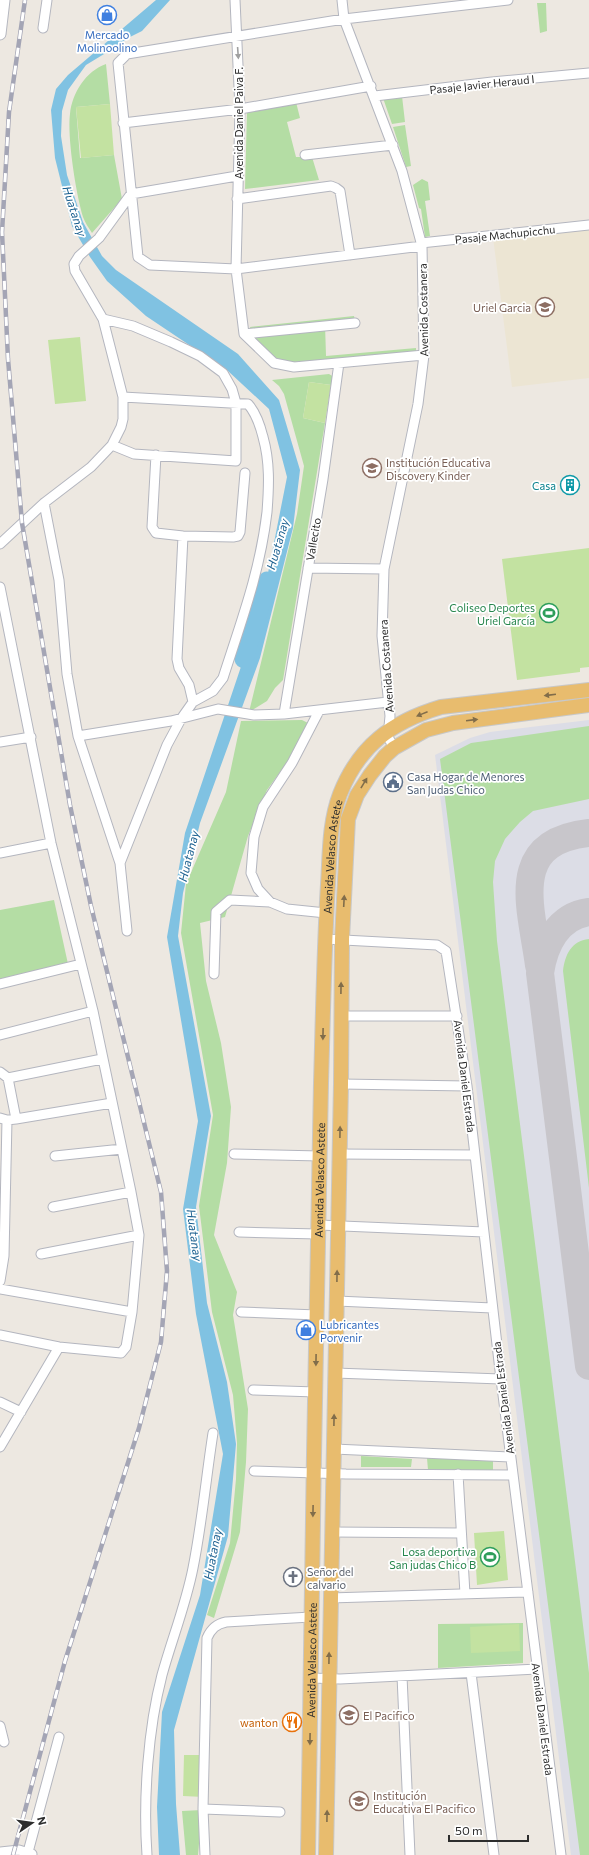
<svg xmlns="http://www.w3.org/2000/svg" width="589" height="1855" font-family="Commissioner,sans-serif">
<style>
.education{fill:#ece5d3}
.airport{fill:#dcdde6}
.green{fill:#b4dda4}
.pitch{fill:#c3e2a1}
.water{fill:#80c2e2}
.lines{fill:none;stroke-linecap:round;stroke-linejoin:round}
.river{stroke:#80c2e2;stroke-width:19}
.taxiway{stroke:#c8c6cb;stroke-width:28}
.minor-casing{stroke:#b4b6bf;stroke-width:11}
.tertiary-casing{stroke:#b4b6bf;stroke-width:13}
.trunk-casing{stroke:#c8c8c8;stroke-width:16}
.minor{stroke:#fff;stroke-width:9}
.tertiary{stroke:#fff;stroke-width:11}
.trunk{stroke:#e8bc6e;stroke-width:14}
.rail-casing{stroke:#a4a5b5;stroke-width:4.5}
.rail{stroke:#fff;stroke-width:3;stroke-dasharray:9;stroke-linecap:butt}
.oneway{fill:#a0a0a0}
.oneway2{fill:#816d4a}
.labels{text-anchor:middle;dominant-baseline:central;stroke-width:3.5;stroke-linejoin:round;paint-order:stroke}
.shop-label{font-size:11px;fill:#366cbe;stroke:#fff}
.street-label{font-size:11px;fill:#2d2d2d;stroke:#fff}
.education-label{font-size:11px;fill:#785e54;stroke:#fff;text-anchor:start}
.culture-label{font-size:11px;fill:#0d838f;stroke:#fff;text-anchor:end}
.leisure-label{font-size:11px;fill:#27864d;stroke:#fff;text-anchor:end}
.service-label{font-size:11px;fill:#4e5e75;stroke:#fff;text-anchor:start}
.worship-label{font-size:11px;fill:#5b616d;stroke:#fff;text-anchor:start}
.food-label{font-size:11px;fill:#c56008;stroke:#fff;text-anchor:end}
.water-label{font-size:12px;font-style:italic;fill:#1d6291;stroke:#fff}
</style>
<rect width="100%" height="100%" fill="#ede8e1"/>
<path class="education" d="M589 226V378L512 387 493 237Z"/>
<path class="airport" d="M589 720V1855H571L435 755 470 738 490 732Z"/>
<path class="green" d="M537 3H546L547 31 540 33Z
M106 64 110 104 76 107 80 158 114 155 122 199 92 233C89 228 85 223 83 217 76 194 67 137 70 114 72 93 86 71 106 64Z
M402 96 405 122 392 124 383 98Z
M296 102 300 118 287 122 296 157H312L319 180 245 189 247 111Z
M405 125 411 166 406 167 393 127Z
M422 179 428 182 430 200 425 201 430 236 425 237 421 209 419 208 413 185Z
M354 316 355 321 325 324 326 356 416 348V356L274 367 253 340 250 327Z
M329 374 334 377 331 385 309 382 303 418 325 423 283 680 275 688 267 701 249 712 297 514 304 466 284 394 279 386 272 380Z
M302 720 310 724 288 761 267 790 248 836 225 917 200 923 206 981 221 1043 231 1107 227 1163 214 1235 237 1292 233 1315 248 1409 246 1462 240 1532 214 1618 207 1615 230 1543 236 1479 237 1443 233 1395 212 1312 199 1206 213 1115 181 933 186 884 226 792 241 721Z
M589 726V799L533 811 520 822 505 839 495 861 493 882 497 941 589 1673V1855H580L440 759 471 743Z
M54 900 68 964 0 984V910Z
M589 939V1188L563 971C565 955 571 941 589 939Z
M361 1456 412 1459 411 1467H361Z
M427 1458 493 1460V1470H428Z
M523 1623V1663L438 1668V1624Z
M202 1810 198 1855H186L182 1811Z"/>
<path class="pitch" d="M110 104 114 155 81 158 76 107Z
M80 337 86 401 55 404 48 340Z
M309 382 331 385 325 423 303 418Z
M589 548V667L580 668V672L517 680 502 559Z
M504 1531 508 1580 477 1585 474 1533Z
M519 1624 520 1651 471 1653 470 1627Z
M184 1755H205L204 1797 183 1796Z"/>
<path class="water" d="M156 0H170L142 31 128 38 114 48 86 65 68 90 62 111 61 136 67 175 83 222 102 256 116 270 238 354 279 400 300 470 293 528 260 658 200 823 183 893 178 936 211 1116 196 1207 207 1303 227 1382 236 1444 228 1536 174 1730 176 1804 180 1855H159L157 1807 162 1712 200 1595 223 1454 196 1314 183 1209 198 1121 167 937 185 833 254 628 267 578 287 477 269 409 228 371 146 316 107 281 90 257 72 226 55 158 51 110 56 89 68 75Z"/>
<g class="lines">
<path class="river" d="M244 659 267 581"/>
<path class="taxiway" d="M589 912C558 916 544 945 540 973L589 1366
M539 965C531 906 507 842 589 833"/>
<defs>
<path id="minor" d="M235 0 240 109 236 269 244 334 274 363 294 367 424 355
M342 0 344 19 402 171 422 246 424 355 418 404 384 569 382 636 390 716 388 737 394 748
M43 28 47 0
M375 96 492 82 589 73
M123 123 240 109 371 86
M305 155 393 145
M237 199 331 186 336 188 340 191 350 255
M421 243 589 225
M422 246 236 269 150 265 138 257 118 63 127 54 344 19 508 0
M103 319 133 326 171 342 200 356 223 373 232 389 236 403V461L134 454 112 445
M244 334 355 323
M123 397 248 404C256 413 260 425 263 437 270 462 269 486 267 512 260 572 241 622 223 678L213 691 193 702
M156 455 152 527 156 533 183 536 233 537 238 536 240 532 245 473
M44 503 59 580 67 674 78 736 120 863
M0 544 44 503 91 467 112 445 121 427 123 419V397L103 319 75 271 74 264 79 256 99 238 131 194 237 176
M308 568 384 569
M0 587 51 843 93 1011 131 1192 139 1235 132 1312 0 1289
M319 711 292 763 263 807 254 837 251 873 258 889 270 902 287 909 326 913
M284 714 323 479 339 363
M78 736 171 721 218 709 254 715 284 714 388 702
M0 742 31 737
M0 853 51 843
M127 931 120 863 167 745 181 719 193 702 189 685 179 668 177 659 183 536
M325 939 437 945 446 951 467 1086 501 1379 561 1855
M214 974 216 912 230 900 270 902
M0 984 81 964
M341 1016H457
M0 1035 93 1011
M0 1072 8 1078 16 1119
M8 1078 102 1059
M341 1084 467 1086
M0 1118 7 1120 16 1119 112 1103
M234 1154 320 1156
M339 1154 475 1155
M55 1156 122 1149
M53 1207 131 1192
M319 1225 484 1232
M239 1232 318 1234
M41 1254 139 1235
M0 1281 4 1256 7 1120
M337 1301 492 1308
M241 1312 317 1315
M0 1335 59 1347 121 1353 126 1347 132 1312
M335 1373 501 1379
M253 1390 316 1392
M0 1402 21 1412
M0 1447 59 1347
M334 1449 510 1457
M254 1471 346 1474 512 1475
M458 1474 465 1594
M332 1532 460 1533
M330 1598 528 1592
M471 1673 494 1855
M402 1676 410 1855
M311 1678 340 1679 537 1669
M0 1726 4 1742
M203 1809 280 1812
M0 1852 19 1850 32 1854
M28 1852 59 1737
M147 1855C143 1799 148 1729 162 1675 172 1639 186 1604 193 1568 202 1523 206 1478 213 1433
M205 1855 203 1809 207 1638C211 1629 216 1624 226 1622L311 1617"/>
<path id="tertiary" d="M0 34 4 0"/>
<g id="trunk">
<path id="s1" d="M308 1855C312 1598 315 1340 321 1083 323 1016 324 950 328 884 330 854 329 823 340 794 359 746 391 722 441 707L589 690"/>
<path d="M326 1855 341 1084 342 939 348 819 357 795 370 775 385 756 394 748 426 730 453 723 589 705"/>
</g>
</defs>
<use href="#minor" class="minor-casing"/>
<use href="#tertiary" class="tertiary-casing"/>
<use href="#trunk" class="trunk-casing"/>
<use href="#minor" class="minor"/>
<use href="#tertiary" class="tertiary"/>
<use href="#trunk" class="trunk"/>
<defs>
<path id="rail" d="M13 1855 65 1661 139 1428 161 1342 167 1271 161 1192 91 906 70 805 22 523 8 359 2 232 9 112 25 0"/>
</defs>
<use href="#rail" class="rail-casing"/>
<use href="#rail" class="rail"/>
</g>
<defs><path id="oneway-solid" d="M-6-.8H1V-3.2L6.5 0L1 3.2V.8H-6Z"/></defs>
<use class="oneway" href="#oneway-solid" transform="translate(238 53) rotate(86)"/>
<g class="oneway2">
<use href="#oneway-solid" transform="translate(550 695) rotate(173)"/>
<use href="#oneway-solid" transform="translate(422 714) rotate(158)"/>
<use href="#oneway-solid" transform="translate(472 720) rotate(-7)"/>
<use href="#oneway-solid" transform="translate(364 783) rotate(-59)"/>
<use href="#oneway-solid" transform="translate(344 901) rotate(-87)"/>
<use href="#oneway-solid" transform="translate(341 988) rotate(-89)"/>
<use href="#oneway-solid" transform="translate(323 1034) rotate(91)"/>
<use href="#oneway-solid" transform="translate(340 1132) rotate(-89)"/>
<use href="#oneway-solid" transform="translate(337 1276) rotate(-89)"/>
<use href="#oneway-solid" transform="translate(316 1360) rotate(91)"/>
<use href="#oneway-solid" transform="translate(334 1420) rotate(-89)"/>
<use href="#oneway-solid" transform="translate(313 1511) rotate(91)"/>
<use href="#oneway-solid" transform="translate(329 1658) rotate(-89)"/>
<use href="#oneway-solid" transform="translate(310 1739) rotate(91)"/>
<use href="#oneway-solid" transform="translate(327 1816) rotate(-89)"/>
</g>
<defs>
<symbol id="shop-ring" viewBox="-11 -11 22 22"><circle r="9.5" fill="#fff" stroke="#3f7fe0" stroke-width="1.5"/><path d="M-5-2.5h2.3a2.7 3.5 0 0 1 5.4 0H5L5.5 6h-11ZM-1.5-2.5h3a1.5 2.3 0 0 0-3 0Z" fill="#3f7fe0"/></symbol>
<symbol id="school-ring" viewBox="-11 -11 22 22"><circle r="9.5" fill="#fff" stroke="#8d6e63" stroke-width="1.5"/><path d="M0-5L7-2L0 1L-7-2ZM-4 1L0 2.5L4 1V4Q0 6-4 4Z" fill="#8d6e63"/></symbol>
<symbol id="building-ring" viewBox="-11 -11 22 22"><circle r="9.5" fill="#fff" stroke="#0f9aa8" stroke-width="1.5"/><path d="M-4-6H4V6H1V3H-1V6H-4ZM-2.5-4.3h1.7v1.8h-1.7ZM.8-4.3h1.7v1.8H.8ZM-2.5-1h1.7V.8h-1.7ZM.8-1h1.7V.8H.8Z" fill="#0f9aa8"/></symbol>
<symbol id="stadium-ring" viewBox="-11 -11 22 22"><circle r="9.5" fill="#fff" stroke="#2e9e5b" stroke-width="1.5"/><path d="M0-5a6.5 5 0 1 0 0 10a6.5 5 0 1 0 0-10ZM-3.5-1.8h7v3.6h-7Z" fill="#2e9e5b"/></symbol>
<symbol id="civic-ring" viewBox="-11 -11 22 22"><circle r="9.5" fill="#fff" stroke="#5c6f8a" stroke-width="1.5"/><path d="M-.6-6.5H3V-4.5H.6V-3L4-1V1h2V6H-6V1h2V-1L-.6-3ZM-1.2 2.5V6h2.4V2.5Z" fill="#5c6f8a"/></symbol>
<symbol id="church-ring" viewBox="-11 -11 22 22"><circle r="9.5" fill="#fff" stroke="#6b7280" stroke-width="1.5"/><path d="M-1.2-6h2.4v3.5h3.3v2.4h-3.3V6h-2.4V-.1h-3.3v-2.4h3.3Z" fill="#6b7280"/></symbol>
<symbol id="restaurant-ring" viewBox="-11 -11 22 22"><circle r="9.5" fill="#fff" stroke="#e8710a" stroke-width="1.5"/><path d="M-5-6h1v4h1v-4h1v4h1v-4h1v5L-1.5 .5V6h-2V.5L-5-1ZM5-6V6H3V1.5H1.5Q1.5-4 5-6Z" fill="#e8710a"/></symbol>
</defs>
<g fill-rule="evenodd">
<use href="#shop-ring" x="96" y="4" width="22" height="22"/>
<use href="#school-ring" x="534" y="296" width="22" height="22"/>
<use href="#school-ring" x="361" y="457" width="22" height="22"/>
<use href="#building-ring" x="559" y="474" width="22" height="22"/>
<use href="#stadium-ring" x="538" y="602" width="22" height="22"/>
<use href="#civic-ring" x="382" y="771" width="22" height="22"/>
<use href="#shop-ring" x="295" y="1319" width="22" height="22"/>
<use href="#stadium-ring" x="479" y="1546" width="22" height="22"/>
<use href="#church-ring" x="282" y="1566" width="22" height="22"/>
<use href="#school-ring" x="338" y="1704" width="22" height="22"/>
<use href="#restaurant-ring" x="281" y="1711" width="22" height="22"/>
<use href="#school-ring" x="348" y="1790" width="22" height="22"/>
</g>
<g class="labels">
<g class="shop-label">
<text x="107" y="34">Mercado<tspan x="107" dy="13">Molinoolino</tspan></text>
<text x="320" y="1324" text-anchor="start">Lubricantes<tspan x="320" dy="13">Porvenir</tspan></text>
</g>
<g class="street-label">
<text transform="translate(482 84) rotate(-6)">Pasaje Javier Heraud I</text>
<text transform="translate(238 123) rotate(-90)">Avenida Daniel Paiva F.</text>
<text transform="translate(505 234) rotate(-6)">Pasaje Machupicchu</text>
<text transform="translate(423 310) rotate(-91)">Avenida Costanera</text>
<text transform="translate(313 539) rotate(-80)">Vallecito</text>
<text transform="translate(386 666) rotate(-94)">Avenida Costanera</text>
<text stroke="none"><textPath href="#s1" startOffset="999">Avenida Velasco Astete</textPath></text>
<text transform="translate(465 1076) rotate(83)">Avenida Daniel Estrada</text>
<text stroke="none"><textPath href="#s1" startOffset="675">Avenida Velasco Astete</textPath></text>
<text transform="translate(503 1398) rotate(-97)">Avenida Daniel Estrada</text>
<text stroke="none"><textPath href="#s1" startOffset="195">Avenida Velasco Astete</textPath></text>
<text transform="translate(543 1719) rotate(83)">Avenida Daniel Estrada</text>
</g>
<g class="education-label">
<text x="531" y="307" text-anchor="end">Uriel Garcia</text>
<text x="386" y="462">Institución Educativa<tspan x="386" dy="13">Discovery Kinder</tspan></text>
<text x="363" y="1715">El Pacifico</text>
<text x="373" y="1795">Institución<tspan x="373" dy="13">Educativa El Pacifico</tspan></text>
</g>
<g class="culture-label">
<text x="556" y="485">Casa</text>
</g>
<g class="leisure-label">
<text x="535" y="607">Coliseo Deportes<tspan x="535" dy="13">Uriel García</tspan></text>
<text x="476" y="1551">Losa deportiva<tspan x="476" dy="13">San judas Chico B</tspan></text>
</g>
<g class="service-label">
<text x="407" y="776">Casa Hogar de Menores<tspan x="407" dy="13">San Judas Chico</tspan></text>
</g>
<g class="worship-label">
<text x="307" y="1571">Señor del<tspan x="307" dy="13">calvario</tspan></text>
</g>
<g class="food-label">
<text x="278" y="1722">wanton</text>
</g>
<g class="water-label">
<text transform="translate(75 211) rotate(72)">Huatanay</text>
<text transform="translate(277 544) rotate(-74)">Huatanay</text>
<text transform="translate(188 856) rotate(-76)">Huatanay</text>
<text transform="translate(195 1235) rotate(82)">Huatanay</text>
<text transform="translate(212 1554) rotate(-79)">Huatanay</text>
</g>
</g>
<g transform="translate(32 1823) rotate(77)" stroke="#ffffff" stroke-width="3" paint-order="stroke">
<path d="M0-3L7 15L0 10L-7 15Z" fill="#2d2d2d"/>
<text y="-6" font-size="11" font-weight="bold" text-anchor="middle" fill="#2d2d2d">N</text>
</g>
<path d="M449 1835v6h79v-6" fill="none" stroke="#2d2d2d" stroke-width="2"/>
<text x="455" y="1835" font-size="12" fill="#2d2d2d" stroke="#ffffff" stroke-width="3" paint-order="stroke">50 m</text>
</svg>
